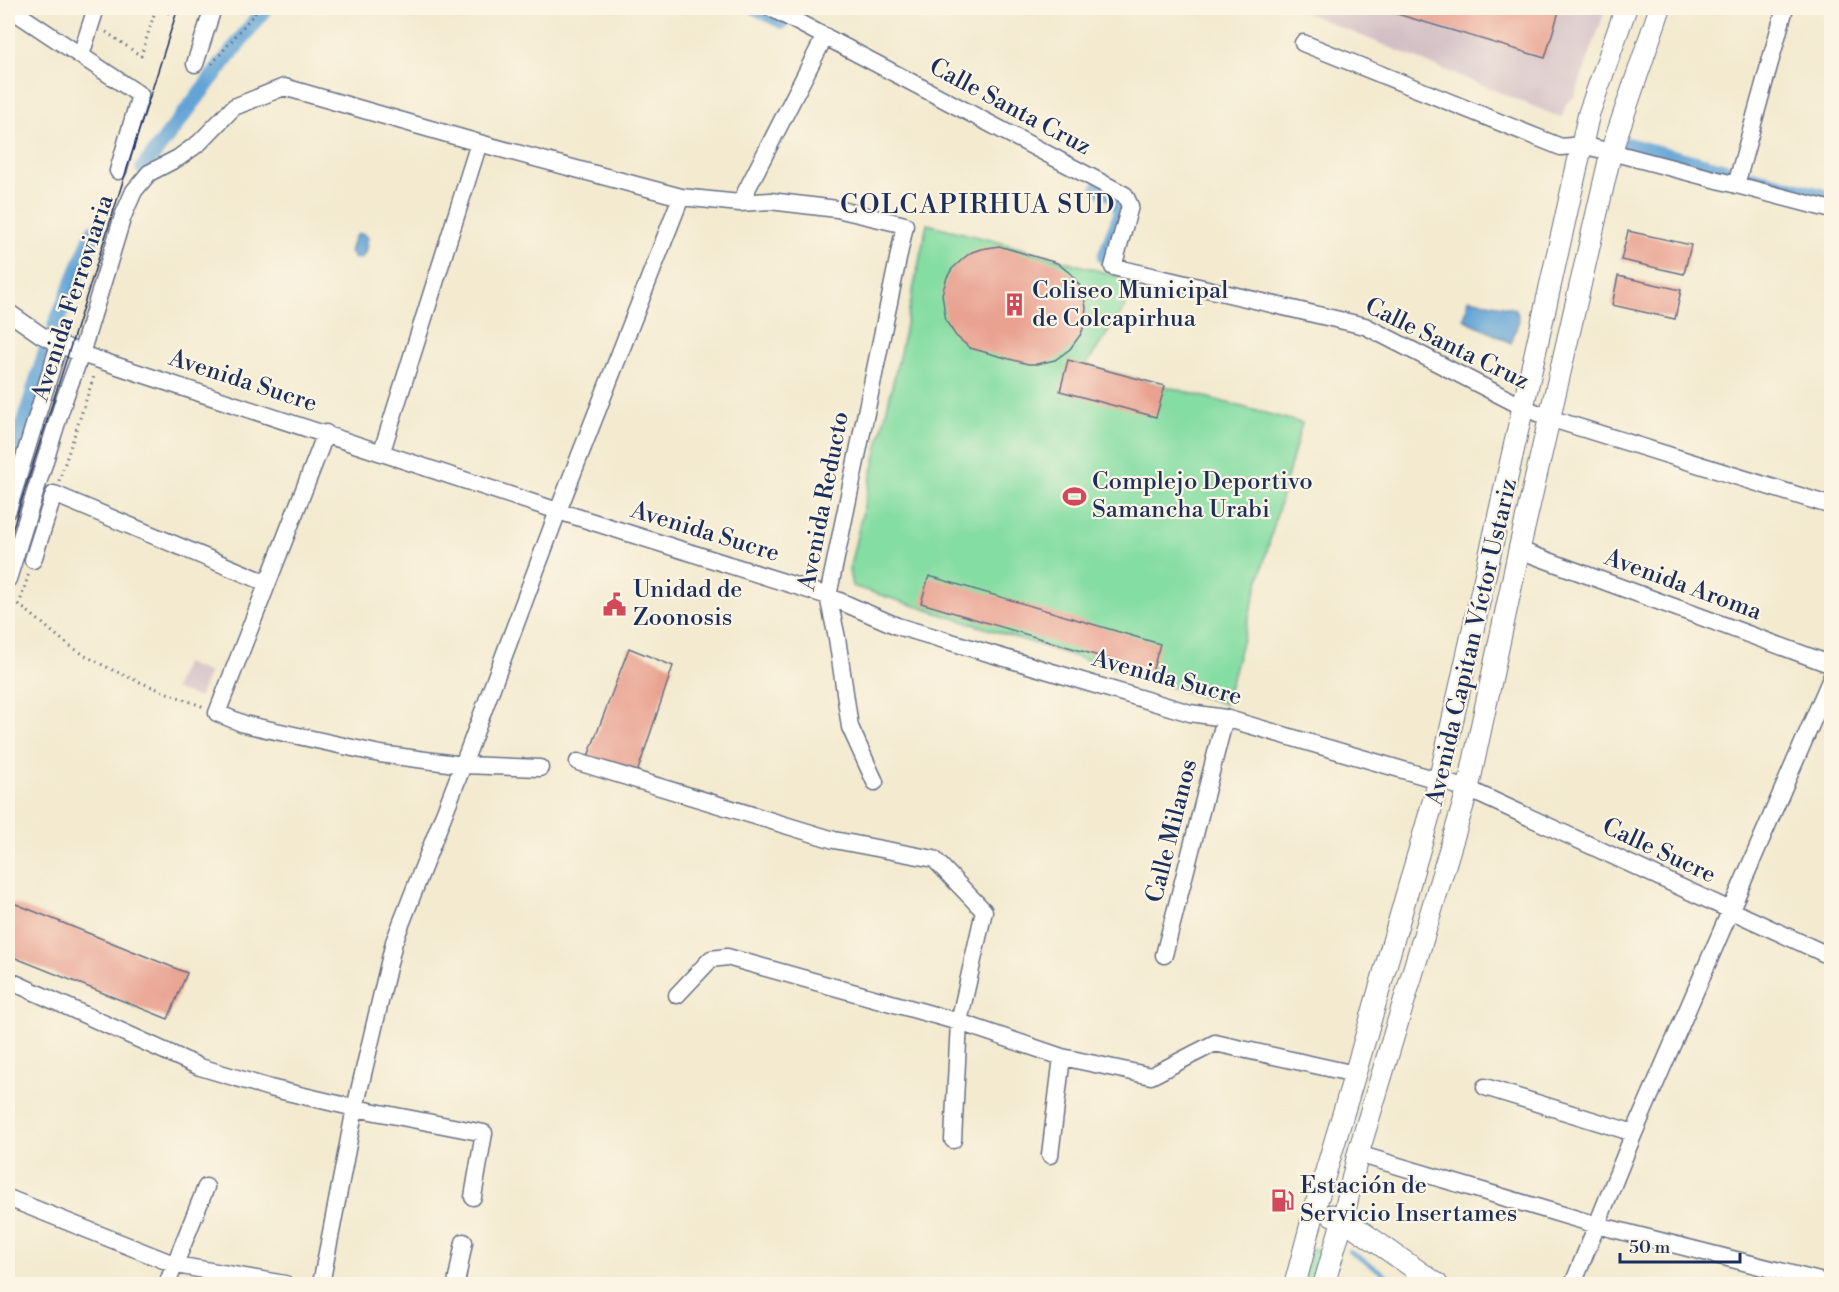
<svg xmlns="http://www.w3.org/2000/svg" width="1839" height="1292" font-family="'Libre Bodoni',serif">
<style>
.industrial{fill:#d2bec5}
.green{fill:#84dda2;stroke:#508680;stroke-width:1.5}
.water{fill:#63a4d6;stroke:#3f6a9a;stroke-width:1.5}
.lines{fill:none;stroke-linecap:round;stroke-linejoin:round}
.stream{stroke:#63a4d6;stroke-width:4.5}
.canal{stroke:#63a4d6;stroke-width:16}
.building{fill:#e9a190}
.minor-casing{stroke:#677086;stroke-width:19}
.major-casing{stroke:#677086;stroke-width:23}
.path{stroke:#677086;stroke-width:3;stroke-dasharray:1.5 4.5;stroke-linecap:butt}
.minor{stroke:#fff;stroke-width:16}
.major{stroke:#fff;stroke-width:21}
.tram{stroke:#1b2f5e;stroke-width:1.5}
.labels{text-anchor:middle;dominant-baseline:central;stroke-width:4.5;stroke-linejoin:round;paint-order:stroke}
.street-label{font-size:24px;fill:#1b2f5e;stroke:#fcf5e5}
.poi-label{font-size:24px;fill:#1b2f5e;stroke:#fcf5e5;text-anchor:start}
.neighbourhood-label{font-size:26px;letter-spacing:1.5px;fill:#1b2f5e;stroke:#fcf5e5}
</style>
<rect width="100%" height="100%" fill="#fcf5e5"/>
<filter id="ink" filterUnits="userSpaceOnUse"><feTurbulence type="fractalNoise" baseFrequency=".0167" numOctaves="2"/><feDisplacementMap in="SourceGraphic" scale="12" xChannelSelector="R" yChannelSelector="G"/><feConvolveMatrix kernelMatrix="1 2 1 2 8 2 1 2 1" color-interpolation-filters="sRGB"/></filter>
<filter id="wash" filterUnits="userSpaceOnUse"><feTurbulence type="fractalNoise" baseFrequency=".008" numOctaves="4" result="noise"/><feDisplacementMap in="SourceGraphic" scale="24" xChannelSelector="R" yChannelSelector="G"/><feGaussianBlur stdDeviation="1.35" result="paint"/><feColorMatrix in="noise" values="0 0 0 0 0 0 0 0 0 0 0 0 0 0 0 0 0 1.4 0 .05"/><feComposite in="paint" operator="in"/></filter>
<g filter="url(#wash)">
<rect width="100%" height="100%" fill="#f3eacf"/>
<path class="industrial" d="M1294 8H1606L1575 96 1566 104 1562 118Z
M185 663 209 673 199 698 174 689Z"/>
<path class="green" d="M927 224 995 241 1141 283 1086 365 1302 423 1225 704 852 586 849 570 900 353Z
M1311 1248 1322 1251 1314 1284H1303Z"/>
<path class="water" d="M358 234H363L368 238 365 253 360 259 354 258 350 252 354 238Z
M1469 299 1516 309 1519 320 1511 343 1464 319Z"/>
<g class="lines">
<path class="stream" d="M1349 1251 1400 1284"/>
<path class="canal" d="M757 8 782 21
M1627 145 1726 171
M143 168 265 8
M1752 178 1832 199
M1099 188 1116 196 1122 212 1105 257
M55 326 94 231
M8 475 46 351"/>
</g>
<g id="blocks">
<path class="building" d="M1377 8H1560L1545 58Z
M1628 231 1691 245 1684 274 1621 260Z
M999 246 1057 263 1071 274 1082 289 1086 307 1084 326 1081 334 1070 349 1055 360 1037 364H1028L970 348 956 336 946 321 942 294 947 277 952 269 965 257 972 252 981 249Z
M1618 276 1681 290 1675 319 1612 305Z
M1068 360 1165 386 1156 417 1060 391Z
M929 576 1160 644 1152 672 921 603Z
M629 648 673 666 637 773 587 759Z
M11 902 187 973 168 1019 8 955V910Z"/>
</g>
</g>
<g filter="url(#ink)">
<use href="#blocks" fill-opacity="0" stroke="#677086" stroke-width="1.5"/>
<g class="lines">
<defs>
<path id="minor" d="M9 8 140 95 118 171
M771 8 1125 195 1130 206 1113 267 1365 326 1523 407 1549 418 1832 506
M1303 43 1561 147 1582 145 1611 152 1832 210
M81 55 96 8
M195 64 213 8
M1736 185 1785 8
M740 203 825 36
M8 312 41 335 81 354 558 511 828 596 897 626 1190 713 1225 718 1468 789 1832 957
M326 433 217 713 244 724 380 754 463 765 540 768
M382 451 479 143
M8 510 59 344
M1519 550 1832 665
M33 560 54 494 267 583
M8 579 64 400 81 354 123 216 134 191 149 173 178 158 199 143 234 107 284 87 479 143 681 197 740 203 770 201 837 209 905 225 828 596 837 638 850 727 875 782
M578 762 834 840 934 859 984 911 959 1022 953 1140
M1164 955 1225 718
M8 980 200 1067 270 1088 355 1108 484 1133 473 1197
M677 995 711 959 727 957 959 1022 1062 1057 1151 1076 1215 1043 1355 1074
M1485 1087 1634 1133
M1358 1154 1597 1225 1831 1284
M1050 1155 1062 1057
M8 1198 176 1265 285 1284
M167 1284 206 1187
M321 1284 355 1108 394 942 463 765 558 511 681 197
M456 1284 464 1242
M1573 1284 1634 1133 1832 676"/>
<path id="major" d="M1332 1215 1343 1219 1437 1284
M1295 1284 1317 1201 1355 1074 1439 781 1589 113 1626 8
M1324 1284 1343 1219 1358 1154 1468 789 1519 550 1611 152 1660 8"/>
</defs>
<use href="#minor" class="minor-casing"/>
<use href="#major" class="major-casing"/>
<path class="path" d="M168 14 170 8
M106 32 141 56 156 8
M212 64 259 8
M59 481 95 373
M8 599C34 612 53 636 78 651 118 676 161 690 204 707
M19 605 29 573"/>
<use href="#minor" class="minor"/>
<use href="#major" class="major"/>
<path class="tram" d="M8 543 178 8"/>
</g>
</g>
<defs>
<symbol id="building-bare" viewBox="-9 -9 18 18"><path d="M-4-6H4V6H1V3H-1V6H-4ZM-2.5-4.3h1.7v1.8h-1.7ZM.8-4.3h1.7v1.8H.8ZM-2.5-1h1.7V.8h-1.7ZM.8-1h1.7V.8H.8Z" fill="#d1495b" stroke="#fcf5e5" stroke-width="2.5" paint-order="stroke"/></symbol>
<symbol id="stadium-bare" viewBox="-9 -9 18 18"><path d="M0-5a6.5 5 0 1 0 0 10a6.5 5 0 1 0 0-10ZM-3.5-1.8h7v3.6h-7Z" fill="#d1495b" stroke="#fcf5e5" stroke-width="2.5" paint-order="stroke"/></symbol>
<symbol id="civic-bare" viewBox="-9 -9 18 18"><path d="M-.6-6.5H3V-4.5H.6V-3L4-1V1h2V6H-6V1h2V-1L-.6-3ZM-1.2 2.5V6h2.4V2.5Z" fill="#d1495b" stroke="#fcf5e5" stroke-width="2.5" paint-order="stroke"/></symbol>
<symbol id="fuel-bare" viewBox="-9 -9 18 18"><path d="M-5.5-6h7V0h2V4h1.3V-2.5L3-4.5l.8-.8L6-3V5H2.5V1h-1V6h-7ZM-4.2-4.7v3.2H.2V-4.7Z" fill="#d1495b" stroke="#fcf5e5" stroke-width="2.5" paint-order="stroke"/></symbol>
</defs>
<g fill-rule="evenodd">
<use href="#building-bare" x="998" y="288" width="33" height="33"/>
<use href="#stadium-bare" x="1058" y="480" width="33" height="33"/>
<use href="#civic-bare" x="598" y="588" width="33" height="33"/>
<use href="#fuel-bare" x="1266" y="1184" width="33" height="33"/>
</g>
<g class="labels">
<g class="street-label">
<text transform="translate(1010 107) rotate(28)">Calle Santa Cruz</text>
<text transform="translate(73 298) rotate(-72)">Avenida Ferroviaria</text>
<text transform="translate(1447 344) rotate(26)">Calle Santa Cruz</text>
<text transform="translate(243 381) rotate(18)">Avenida Sucre</text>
<text transform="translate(824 501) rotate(-79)">Avenida Reducto</text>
<text transform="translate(705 532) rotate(17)">Avenida Sucre</text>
<text transform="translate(1683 585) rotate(20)">Avenida Aroma</text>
<text transform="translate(1472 642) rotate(-77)">Avenida Capitan Víctor Ustariz</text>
<text transform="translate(1167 678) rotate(15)">Avenida Sucre</text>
<text transform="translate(1172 831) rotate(-76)">Calle Milanos</text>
<text transform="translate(1659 851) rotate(25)">Calle Sucre</text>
</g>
<g class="poi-label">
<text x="1032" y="291">Coliseo Municipal<tspan x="1032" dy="28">de Colcapirhua</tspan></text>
<text x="1092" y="482">Complejo Deportivo<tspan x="1092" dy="28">Samancha Urabi</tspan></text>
<text x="633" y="590">Unidad de<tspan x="633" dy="28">Zoonosis</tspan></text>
<text x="1300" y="1186">Estación de<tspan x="1300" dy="28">Servicio Insertames</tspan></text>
</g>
<g class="neighbourhood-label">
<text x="978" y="205">COLCAPIRHUA SUD</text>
</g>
</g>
<rect width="1839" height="1292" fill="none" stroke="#fcf5e5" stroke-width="30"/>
<path d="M1620 1253v9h120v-9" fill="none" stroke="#1b2f5e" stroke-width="3"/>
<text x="1629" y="1253" font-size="18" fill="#1b2f5e" stroke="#fcf5e5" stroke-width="4.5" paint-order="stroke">50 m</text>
</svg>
